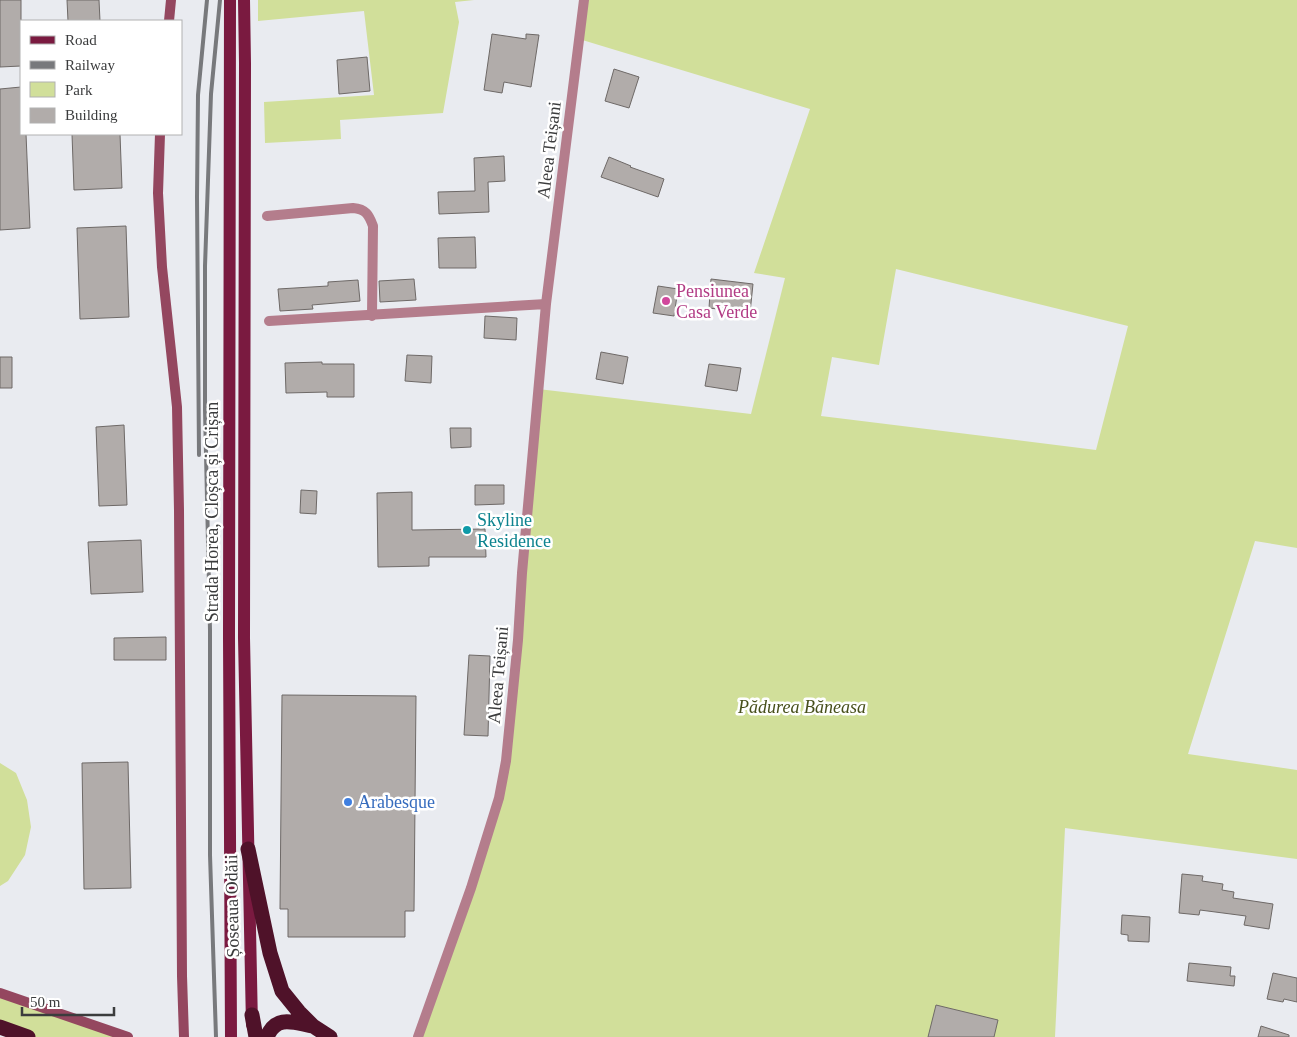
<svg xmlns="http://www.w3.org/2000/svg" width="1297" height="1037" font-family="Georgia,serif">
<style>
.green{fill:#d1df9a;fill-rule:evenodd}
.building{fill:#b1acaa;stroke:#6e6967}
.lines{fill:none;stroke-linecap:round;stroke-linejoin:round}
.street{stroke:#b47d8c;stroke-width:10}
.secondary{stroke:#94475f;stroke-width:10}
.primary{stroke:#7a1a40;stroke-width:12}
.highway{stroke:#4f1229;stroke-width:15}
.rail{stroke:#78797c;stroke-width:4}
.hotel-dot{fill:#d1479c;stroke:#fff;stroke-width:2}
.culture-dot{fill:#0f9aa8;stroke:#fff;stroke-width:2}
.shop-dot{fill:#3f7fe0;stroke:#fff;stroke-width:2}
.labels{text-anchor:middle;dominant-baseline:central;stroke-width:5;stroke-linejoin:round;paint-order:stroke}
.street-label{font-size:18px;fill:#3b3c3d;stroke:#fff}
.hotel-label{font-size:18px;fill:#b23c85;stroke:#fff;text-anchor:start}
.culture-label{font-size:18px;fill:#0d838f;stroke:#fff;text-anchor:start}
.park-label{font-size:18px;font-style:italic;fill:#474f1b;stroke:#fff}
.shop-label{font-size:18px;fill:#366cbe;stroke:#fff;text-anchor:start}
</style>
<rect width="100%" height="100%" fill="#e9ebf0"/>
<path class="green" d="M258 0H474L455 2 459 22 443 113 340 120 341 139 265 143 264 102 374 95 364 11 258 21Z
M583 0H1297V548L1255 541 1188 754 1297 770V859L1065 828 1055 1037H418L499 798 538 389 751 414 785 278 754 273 810 109 579 39ZM896 269 1128 326 1096 450 821 416 832 357 879 365Z
M0 763 16 773 27 800 31 827 25 855 8 881 0 886Z
M0 993 127 1037H33L0 1024Z"/>
<path class="building" d="M0 0H21V66L0 67Z
M67 0H99L100 21H68Z
M492 34 526 39V34L539 35 531 87 504 82 502 93 484 90Z
M367 57 370 91 339 94 337 60Z
M614 69 639 77 629 108 605 101Z
M21 87V134H26L30 228 0 230V89Z
M72 134H120L122 188 74 190Z
M504 156 505 181 488 182 489 212 439 214 438 192 475 191 474 158Z
M609 157 631 166 630 167 664 179 658 197 601 177Z
M126 226 129 317 80 319 77 228Z
M475 237 476 268H439L438 238Z
M414 279 416 300 380 302 379 281Z
M711 279 753 284 750 313 709 308Z
M358 280 360 301 312 305 313 309 280 311 278 289 328 286V282Z
M658 286 678 289 674 316 653 313Z
M485 316 517 318 516 340 484 338Z
M601 352 628 357 623 384 596 379Z
M407 355 432 356 431 383 405 381Z
M0 357H12V388H0Z
M322 362V364H354V397H327V392L286 393 285 363Z
M709 364 741 368 737 391 705 386Z
M124 425 127 505 99 506 96 427Z
M450 428H471V447L451 448Z
M475 485H504V504L475 505Z
M301 490 317 491 316 514 300 513Z
M412 492V530L485 529 486 557H429V566L378 567 377 493Z
M141 540 143 592 91 594 88 542Z
M166 637V660H114V638Z
M469 655 490 656 488 736 464 735Z
M282 695 416 696 414 911H405V937H288V909H280Z
M128 762 131 888 84 889 82 763Z
M1182 874 1203 876 1202 881 1223 884 1222 890 1234 892 1233 898 1273 904 1269 929 1244 925 1246 916 1200 910 1199 915 1179 913Z
M1122 915 1150 917 1149 942 1128 941V935L1121 934Z
M1189 963 1231 967 1230 976H1235L1234 986 1187 981Z
M1273 973 1297 978V1002L1284 999 1283 1002 1267 999Z
M936 1005 998 1020 994 1037H928Z
M1261 1026 1289 1035V1037H1258Z"/>
<g class="lines">
<path class="street" d="M267 216 353 208C366 209 369 215 373 226L372 316
M269 321 546 304
M418 1037 471 888 499 798 506 761 518 640 522 573 546 304 584 0"/>
<path class="secondary" d="M169 21 171 0
M160 134 158 193 162 267 177 407 179 510 182 976 184 1037
M0 993 128 1037"/>
<path class="primary" d="M230 0 229 637 231 1037
M244 0 245 63 244 638 252 1025"/>
<path class="highway" d="M248 849 270 953 282 991 299 1012 313 1026 330 1037
M252 1015 256 1037
M0 1027 28 1037
M267 1037C276 1014 295 1023 313 1026"/>
<path class="rail" d="M199 455 197 197 198 95 207 0
M216 1037 210 855V630L205 410V266L211 94 220 0"/>
</g>
<circle class="hotel-dot" cx="666" cy="301" r="5"/>
<circle class="culture-dot" cx="467" cy="530" r="5"/>
<circle class="shop-dot" cx="348" cy="802" r="5"/>
<g class="labels">
<g class="street-label">
<text transform="translate(549 150) rotate(-83)">Aleea Teișani</text>
<text transform="translate(212 512) rotate(-90)">Strada Horea, Cloșca și Crișan</text>
<text transform="translate(498 675) rotate(-85)">Aleea Teișani</text>
<text transform="translate(232 906) rotate(-91)">Șoseaua Odăii</text>
</g>
<g class="hotel-label">
<text x="676" y="291">Pensiunea<tspan x="676" dy="21">Casa Verde</tspan></text>
</g>
<g class="culture-label">
<text x="477" y="520">Skyline<tspan x="477" dy="21">Residence</tspan></text>
</g>
<g class="park-label">
<text x="802" y="707">Pădurea Băneasa</text>
</g>
<g class="shop-label">
<text x="358" y="802">Arabesque</text>
</g>
</g>
<rect x="20" y="20" width="162" height="115" fill="#ffffff" stroke="#b1b1b1"/>
<rect x="30" y="36" width="25" height="8" fill="#7a1a40" stroke="#b1b1b1"/>
<text x="65" y="45" font-size="15" fill="#3b3c3d">Road</text>
<rect x="30" y="61" width="25" height="8" fill="#78797c" stroke="#b1b1b1"/>
<text x="65" y="70" font-size="15" fill="#3b3c3d">Railway</text>
<rect x="30" y="82" width="25" height="15" fill="#d1df9a" stroke="#b1b1b1"/>
<text x="65" y="95" font-size="15" fill="#3b3c3d">Park</text>
<rect x="30" y="108" width="25" height="15" fill="#b1acaa" stroke="#b1b1b1"/>
<text x="65" y="120" font-size="15" fill="#3b3c3d">Building</text>
<path d="M22 1007v8h92v-8" fill="none" stroke="#3b3c3d" stroke-width="2.5"/>
<text x="30" y="1007" font-size="15" fill="#3b3c3d" stroke="#ffffff" stroke-width="4" paint-order="stroke">50 m</text>
</svg>
